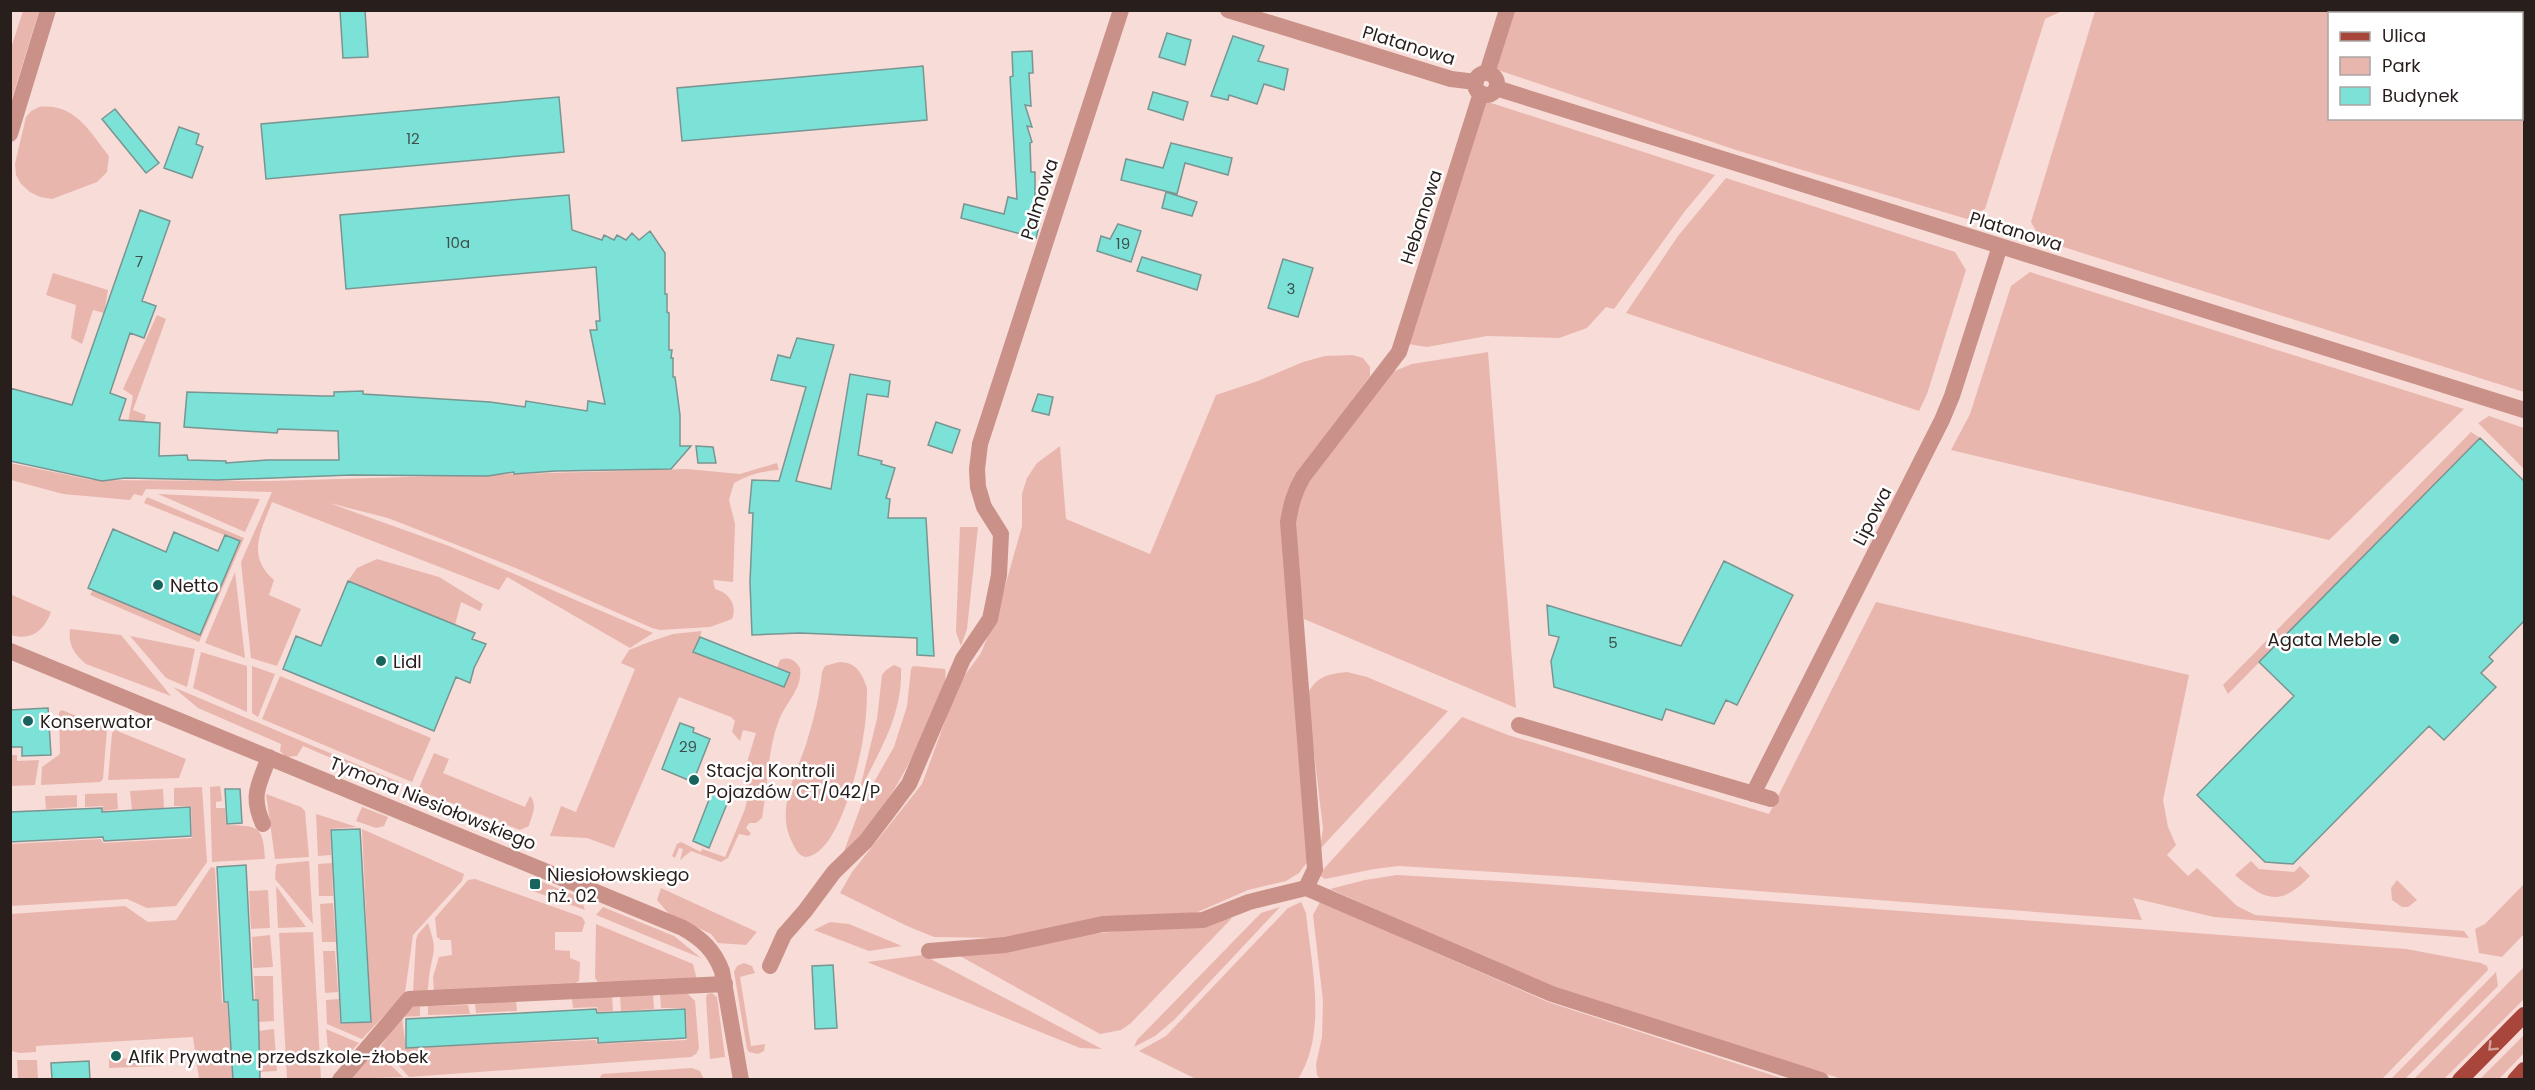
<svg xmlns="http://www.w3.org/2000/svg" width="2535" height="1090" font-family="Poppins,sans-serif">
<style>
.green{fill:#e9b6ae;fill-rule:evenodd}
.building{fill:#7ce1d7;stroke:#799592;stroke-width:1.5}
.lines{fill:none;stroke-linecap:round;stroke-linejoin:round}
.minor{stroke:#c99188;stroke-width:16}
.primary{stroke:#a9463b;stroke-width:16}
.oneway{stroke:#d4a29d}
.poi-dot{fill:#17645e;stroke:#fff;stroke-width:2}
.labels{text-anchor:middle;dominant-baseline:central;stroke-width:5;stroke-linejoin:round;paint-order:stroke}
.number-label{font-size:15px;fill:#3d4f4b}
.street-label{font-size:18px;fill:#281e1c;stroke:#fff}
.poi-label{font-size:18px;fill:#281e1c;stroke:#fff;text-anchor:start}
</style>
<rect width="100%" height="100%" fill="#f8dcd7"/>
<path class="green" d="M23 11H39L11 102V48Z
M1514 11H2062L2045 19 1985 209 1967 219 1739 151 1495 69Z
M2095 11H2524V392L2041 240 2031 222ZM2330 14H2522V118H2330Z
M1485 101 1715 175 1685 211 1614 309 1606 307 1587 328 1559 338 1487 336 1427 347 1408 344Z
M39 107C75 103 89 131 109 156L107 172 97 182 52 199 40 197 30 192 21 184 16 175 15 164 26 117 31 111Z
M1726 178 1955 252 1966 270 1927 394 1919 411 1626 313 1678 236Z
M2030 272 2464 409 2329 540 1951 450 1970 414 2011 286Z
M53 273 108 290 104 313 93 310 82 344 71 338 76 305 46 295Z
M157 315 166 319 133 410 146 415 139 441 125 438 133 396 123 389Z
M1488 352 1512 660 1516 708 1304 619 1293 526 1303 490 1392 372 1412 364Z
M1352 355 1363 358 1370 367V376L1290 485 1308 861 1299 873 1286 881 1248 890 1198 912 1004 938 934 937 907 926 840 893 852 872 922 784 959 683 981 653 999 608 1022 526V494L1027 478 1037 463 1060 446 1066 519 1150 554 1216 395 1258 381 1303 362 1325 356Z
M2489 416 2524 428V469L2478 423Z
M2471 432 2480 438 2228 694 2223 685Z
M10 463 92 480 269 481 687 469 740 474 777 463 779 470C762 471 748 475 734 483L729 500 735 524 733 582 713 580 715 589C728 592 738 605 732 619L710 627 660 630 652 628 518 569 388 518 329 503 449 546 653 633 630 648 507 577 499 590 272 502C261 531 246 556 274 580L269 595 301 609 277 666 251 658 241 562 272 492 146 489 142 496 134 494 130 500 63 494 11 480Z
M158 494 260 499 245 532Z
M147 497 244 538 199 642 90 595 93 590 200 635 239 541 144 503Z
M960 527H978L967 629 961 646 956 632Z
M377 559 439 577 483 604 480 611 461 602 455 625 348 581 357 568Z
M235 572 245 658 205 643Z
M10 594 51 612C44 631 31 641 11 635Z
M1876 602 2189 675 2163 800 2168 827 2176 845 2167 855 2188 876 2197 868 2237 906 2255 915 2464 931 2469 938 2214 917 2133 898 2142 920 1573 877 1399 866 1374 869 1325 879 1320 876V873L1462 717 1508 735 1769 814Z
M70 629 121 635 171 696 86 664C74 654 68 645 70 629Z
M702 631 694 651 784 687 790 673 777 668 780 660C789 656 795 660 800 668 803 688 786 702 779 720 767 751 768 785 762 818L756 823H749L746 828 751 833 749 836 739 834 728 858 721 862 691 851 680 860 683 849 679 848 675 858 672 856 677 844 681 842 701 852 702 849 725 857 745 809 748 795 745 792 748 759 756 733 743 730 740 741 732 732 735 721 731 717 679 697 614 848 587 838 550 836 561 806 576 812 635 669 621 663 629 650 649 642 673 634Z
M130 636 195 649 187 687 166 678Z
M201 652 247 666V712L193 688Z
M839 662C856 662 862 673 867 688 867 705 866 722 863 738 859 766 838 856 805 857 798 855 796 850 793 844 774 809 797 774 807 741 814 719 820 694 822 672L825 666Z
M894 665 901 668C903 715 879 752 859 792L877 719 882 675 886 670Z
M252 666 275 674 258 717 252 713Z
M913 666 945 669C948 684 937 703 931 717 909 767 883 816 843 854L862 803 894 747 907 706 911 669Z
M1347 672 1367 677 1448 711 1320 849 1323 828 1307 695C1316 677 1327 674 1347 672Z
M280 676 431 738 412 782 262 719Z
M173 687 399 782V787L303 746 297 756 286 757 280 751 281 744 198 708Z
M62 710 107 729 103 779 100 782 41 785 42 767 60 754 59 712Z
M115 730 186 759 179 778 108 780 112 733Z
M434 753 449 759 443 773 525 807 530 796C538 805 532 815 529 826L520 830 418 790Z
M10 755H17V761L39 760 35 785 11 786Z
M220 786 222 801 216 802V808H225L226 825C258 826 263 825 265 859L212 862 210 787Z
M202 787 207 862 176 906 147 908 127 899 11 906V844L101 839 103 843 192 838 191 806H174V788Z
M163 789 164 808 132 810 130 791Z
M117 793 118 809 103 811V806L85 807V794Z
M266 794 301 807 305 811 309 857 275 859Z
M77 795V807L46 809 45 796Z
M362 807 388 817 384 826 376 828 356 821Z
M316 814 357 827 330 829 331 855 318 856Z
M362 829 464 874 462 881 413 935 405 993 362 1039 327 1024 326 1000 339 999 340 1024 371 1022Z
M309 861 313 924 275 879 276 865 278 864Z
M2251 861 2259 869 2294 872 2300 866 2310 876C2280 907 2266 901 2235 875Z
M332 863 333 896H319L318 864Z
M211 867 215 868 222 1003H227L233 1079H199L193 1037 36 1046V1052L20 1053 11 1051V914L125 906 148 922 176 920Z
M1397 875 1516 882 2406 949 2481 963 2487 966 2488 970 2382 1079H1842L1555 990 1330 889 1365 880Z
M533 878 581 898 585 910 530 890Z
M475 879 582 917 585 922 582 932H555V950L570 951V958L580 962 579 981 574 984 434 991 433 977 439 957 452 955 451 940H441L437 937 435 918 468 880Z
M2397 880 2417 900 2408 907H2402L2392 900 2391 888Z
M2524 884V934L2502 957 2479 953 2475 929 2485 924Z
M276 886 306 927 278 928Z
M661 888 757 932 746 945 718 943 711 934 669 914 657 900Z
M268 890 270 928 251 929 249 891Z
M1301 902 1306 913C1311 965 1328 1032 1298 1079H1196L1139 1051 1166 1036 1288 908Z
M1320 902 1548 1002 1784 1079H1320L1317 1075 1316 1064 1322 1037 1323 1001 1313 915Z
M333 903 336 942H322L320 904Z
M603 907 674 936 701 958 596 915Z
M1280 907 1174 1020 1155 1036 1134 1047 1137 1040 1261 913Z
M1232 918 1131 1023 1121 1030 1100 1034 960 956 1083 935Z
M830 922 849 924 902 946 869 951 814 930Z
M428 923C438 953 433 948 429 977 428 982 429 987 427 992H413L416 940 418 934Z
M596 924 693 964 697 980 598 982 595 978Z
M313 932 321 1079H287L279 933Z
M270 935 273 967 253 968 252 937Z
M323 951H335L338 992 325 993Z
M923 955 1102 1049 1080 1048 867 962Z
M744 963 752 966 755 973 740 977 751 1046 765 1044 764 1051 758 1054 749 1052 747 1049 734 972 737 966Z
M2524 967V999L2444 1079H2414Z
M2496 972 2498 986 2405 1079H2391Z
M254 976H273L274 1021 258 1022 259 1000 255 999Z
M687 993 695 1001 699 1048 696 1054 691 1057 409 1077 381 1046 408 1007H420V1016L402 1017 406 1048 596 1040 597 1044 687 1040 686 1008H661L660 994Z
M712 993 717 997 725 1057 710 1059 706 998 707 994Z
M653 994 654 1009 621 1011 620 996Z
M612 996 613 1011 598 1012 597 1007 573 1008 572 999Z
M516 1001 517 1011 476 1013 475 1004Z
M468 1005 470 1014 428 1015V1006Z
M274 1029 277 1071 260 1072 258 1031Z
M326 1029 359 1043 338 1065 333 1064 329 1059Z
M2524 1035V1053L2499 1079H2480Z
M373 1048 403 1077 347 1079Z
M160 1057 161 1066 109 1068V1059Z
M17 1060H37L38 1079H18Z
M692 1068 700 1071 704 1079 602 1080 600 1077 602 1074Z"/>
<path class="building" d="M340 10H365L368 57 343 58Z
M1167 33 1191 40 1185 65 1159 57Z
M1233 36 1264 46 1258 61 1288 69 1284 90 1264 84 1257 104 1229 95 1228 100 1211 96Z
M1032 51 1033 73H1029L1031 106 1025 105 1032 127 1027 126 1032 142 1030 143 1031 172H1035V204L1044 206 1036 238 961 218 964 204 1004 214 1008 197 1017 199 1010 77 1013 76 1012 52Z
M923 66 927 120 682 141 677 88Z
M1153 92 1188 102 1183 120 1148 109Z
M559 97 564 152 266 179 261 124Z
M115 109 159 163 146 173 102 119Z
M179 127 199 134 196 144 203 147 192 178 164 168Z
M1171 143 1232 158 1228 175 1185 163 1177 194 1121 180 1126 159 1163 168Z
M1166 192 1197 202 1192 216 1162 208Z
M569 195 572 230 602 240 604 235 614 240 617 235 626 240 632 233 639 240 650 231 665 253V294H667V312L669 313V350H672L671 358H673V377H675L680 415V446H691L671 469 556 471 514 474V472L488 476 351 475 218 480 125 478 102 481 10 461V388L72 405 140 210 170 221 142 301 156 306 144 338 130 333 110 393 126 399 119 420 160 423 159 456 187 455 188 460 226 461V463L267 460H339L338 431 278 429 277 433 184 427 187 392 323 396H334V392L363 391V394L490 402 525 407 526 401 587 411 588 401 605 404 590 330H597L596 321H600L596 267 346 289 340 215Z
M1118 224 1141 231 1131 262 1097 251 1101 236 1110 239Z
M1142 257 1201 275 1197 290 1137 271Z
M1283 259 1313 268 1298 317 1268 308Z
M797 338 834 345 796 481 831 489 850 374 890 381 888 397 867 394 858 455 882 461 881 464 895 468 886 498 890 499 888 518H926L934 656 917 655V638L800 633 752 635 750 582 753 513H749L752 480 779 481 806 387 771 380 778 355 790 358Z
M1038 394 1053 397 1049 415 1032 411Z
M936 422 960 430 952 453 928 445Z
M2480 438 2524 481V621L2489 657 2493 661 2481 673 2496 687 2444 740 2429 726 2293 864 2265 862 2197 795 2294 696 2259 662Z
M696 446 713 447 716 463H698Z
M113 529 166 552 174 532 218 551 225 535 240 541 200 635 88 588Z
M1724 561 1793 595 1737 705 1726 700 1714 724 1666 709 1662 720 1554 687 1551 661 1559 637 1549 635 1547 605 1681 646Z
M348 581 475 633 472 639 486 644 474 668 470 683 456 677 434 731 283 669 296 636 321 646Z
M700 637 790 673 784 687 693 652Z
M48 708 51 755 22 756V747H10V710Z
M680 723 694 728 693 732 710 739 693 782 662 769Z
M225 789H240L242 823 227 824Z
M712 792 729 799 709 848 693 841Z
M190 807 191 836 104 841 103 837 10 842V812L102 808V812Z
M360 829 371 1022 341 1023 331 830Z
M246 865 253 1000H258L260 1080H233L228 1002H224L217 867Z
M833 965 837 1028 815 1029 812 966Z
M596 1009 597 1013 685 1009 686 1038 598 1043V1038L406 1048V1019Z
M89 1061 90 1080H52L51 1063Z"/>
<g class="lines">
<path class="minor" d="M1228 10 1451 79 1476 82
M1487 73 1507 10
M1475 84a11 11 0 1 1 22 0a11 11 0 1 1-22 0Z
M1496 88 2524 410
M10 134 48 10
M10 651 683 928C702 939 714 950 722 971L741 1080
M1519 725 1771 799
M1753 794 1942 420 1952 396 2000 246
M263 824C250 795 259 785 269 757
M1306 888 1315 869 1288 522C1291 505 1294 492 1303 477L1399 352 1481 93
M929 951 1005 945 1103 924 1203 920 1249 902 1306 888 1552 994 1821 1080
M770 966 784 935 805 911 834 872 866 841 909 784 963 659 990 619 999 575 1001 534 984 507 978 487 977 469 980 444 1121 10
M340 1080 409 999 725 984"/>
<path class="primary" d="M2460 1080 2524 1015
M2515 1080 2524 1070"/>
</g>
<defs><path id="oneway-chevron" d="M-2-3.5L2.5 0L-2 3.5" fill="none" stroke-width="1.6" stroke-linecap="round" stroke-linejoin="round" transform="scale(1.5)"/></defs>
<use class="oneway" href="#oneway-chevron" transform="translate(2492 1047) rotate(135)"/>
<g class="poi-dot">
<circle cx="158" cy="585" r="6"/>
<circle cx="2394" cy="639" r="6"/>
<circle cx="381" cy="661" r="6"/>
<circle cx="28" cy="721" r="6"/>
<circle cx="694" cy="780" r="6"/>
<rect x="529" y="878" width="12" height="12" rx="3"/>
<circle cx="116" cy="1056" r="6"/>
</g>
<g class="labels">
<g class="number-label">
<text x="413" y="138">12</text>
<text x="458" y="242">10a</text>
<text x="1123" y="243">19</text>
<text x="139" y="261">7</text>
<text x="1291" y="288">3</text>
<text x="1613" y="642">5</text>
<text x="688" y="746">29</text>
</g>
<g class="street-label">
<text transform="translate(1409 45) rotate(17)">Platanowa</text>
<text transform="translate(1039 199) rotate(-72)">Palmowa</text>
<text transform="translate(1421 217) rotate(-72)">Hebanowa</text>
<text transform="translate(2016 231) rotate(17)">Platanowa</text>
<text transform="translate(1872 516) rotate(-63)">Lipowa</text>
<text transform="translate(433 803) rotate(22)">Tymona Niesiołowskiego</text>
</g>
<g class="poi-label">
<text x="170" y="585">Netto</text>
<text x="2382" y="639" text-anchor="end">Agata Meble</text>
<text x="393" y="661">Lidl</text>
<text x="40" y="721">Konserwator</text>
<text x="706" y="770">Stacja Kontroli<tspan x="706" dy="21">Pojazdów CT/042/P</tspan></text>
<text x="547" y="874">Niesiołowskiego<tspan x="547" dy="21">nż. 02</tspan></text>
<text x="128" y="1056">Alfik Prywatne przedszkole-żłobek</text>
</g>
</g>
<rect width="2535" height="1090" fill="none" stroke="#281e1c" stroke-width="24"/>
<rect x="2328" y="12" width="195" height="108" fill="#ffffff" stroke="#a9a5a4" stroke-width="1.5"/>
<rect x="2340" y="32" width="30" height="9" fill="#a9463b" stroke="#a9a5a4" stroke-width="1.5"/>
<text x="2382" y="42" font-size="18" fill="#281e1c">Ulica</text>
<rect x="2340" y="57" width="30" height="18" fill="#e9b6ae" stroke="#a9a5a4" stroke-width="1.5"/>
<text x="2382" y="72" font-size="18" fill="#281e1c">Park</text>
<rect x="2340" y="87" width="30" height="18" fill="#7ce1d7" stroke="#a9a5a4" stroke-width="1.5"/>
<text x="2382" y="102" font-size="18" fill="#281e1c">Budynek</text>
</svg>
